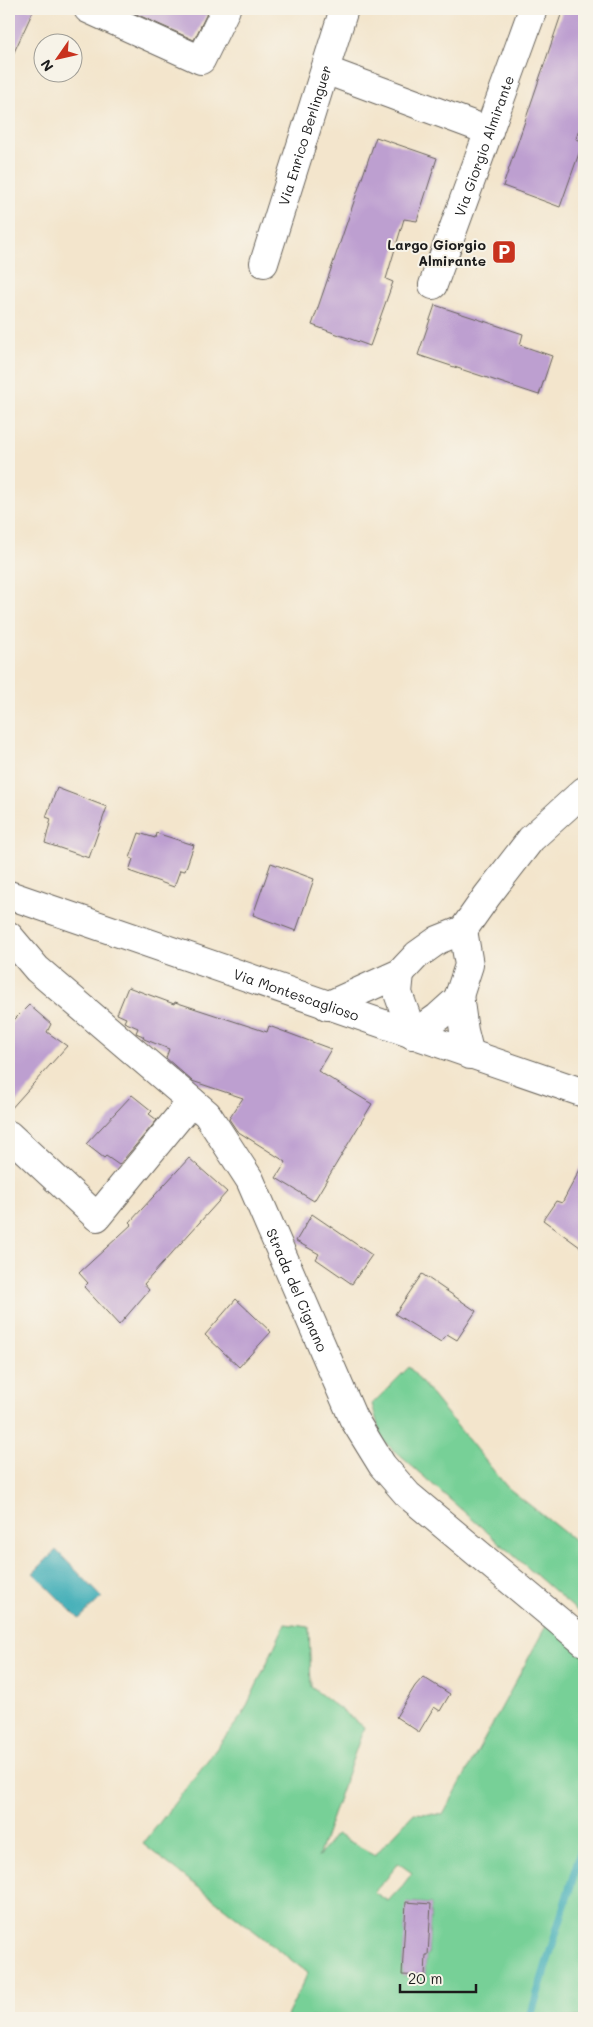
<svg xmlns="http://www.w3.org/2000/svg" width="593" height="2027" font-family="Mali,sans-serif">
<style>
.green{fill:#77d097;stroke:#4a765a;fill-rule:evenodd}
.water{fill:#3bacb6;stroke:#2c6469}
.lines{fill:none;stroke-linecap:round;stroke-linejoin:round}
.stream{stroke:#3bacb6;stroke-width:8}
.building{fill:#bd9fd0}
.street-casing{stroke:#67625a;stroke-width:30}
.secondary-casing{stroke:#67625a;stroke-width:30}
.street{stroke:#fff;stroke-width:28}
.secondary{stroke:#fff;stroke-width:28}
.labels{text-anchor:middle;dominant-baseline:central;stroke-width:4;stroke-linejoin:round;paint-order:stroke}
.street-label{font-size:14px;fill:#1c1c1c;stroke:#f7f3e8}
.poi-label{font-size:14px;font-weight:bold;fill:#1c1c1c;stroke:#f7f3e8;text-anchor:end}
</style>
<rect width="100%" height="100%" fill="#f7f3e8"/>
<filter id="ink" filterUnits="userSpaceOnUse"><feTurbulence type="fractalNoise" baseFrequency=".02" numOctaves="2"/><feDisplacementMap in="SourceGraphic" scale="10" xChannelSelector="R" yChannelSelector="G"/><feConvolveMatrix kernelMatrix="1 2 1 2 8 2 1 2 1" color-interpolation-filters="sRGB"/></filter>
<filter id="wash" filterUnits="userSpaceOnUse"><feTurbulence type="fractalNoise" baseFrequency=".0096" numOctaves="4" result="noise"/><feDisplacementMap in="SourceGraphic" scale="20" xChannelSelector="R" yChannelSelector="G"/><feGaussianBlur stdDeviation="1.12" result="paint"/><feColorMatrix in="noise" values="0 0 0 0 0 0 0 0 0 0 0 0 0 0 0 0 0 1.4 0 .05"/><feComposite in="paint" operator="in"/></filter>
<g filter="url(#wash)">
<rect width="100%" height="100%" fill="#f3e5cc"/>
<path class="green" d="M409 1367 507 1487 584 1548V1617L382 1440 372 1404Z
M285 1624 309 1627 311 1687 364 1727 318 1857 336 1834 375 1855 414 1813 443 1815 547 1624 584 1654V2018H286L308 1973 143 1844 243 1714ZM398 1863 412 1873 403 1885 388 1901 374 1892 388 1877ZM407 1902 431 1904 428 1955H426L425 1976 402 1975Z"/>
<path class="water" d="M56 1550 102 1597 79 1619 33 1573Z"/>
<g class="lines">
<path class="stream" d="M530 2018 584 1841"/>
</g>
<g id="blocks">
<path class="building" d="M9 9H34L9 63Z
M125 9H209L194 40Z
M563 9H584V114L576 139 583 142 560 207 503 186Z
M376 137 437 158 417 221 404 219 386 279 393 282 370 346 312 325Z
M435 305 523 334 520 345 552 356 539 395 418 355Z
M57 788 107 807 89 858 45 843 51 819 46 817Z
M139 833 155 838 156 833 194 845 185 871 180 870 174 887 129 871 133 859 130 858Z
M271 863 314 879 296 931 253 915Z
M128 987 174 1004 175 1002 267 1032 269 1026 331 1049 318 1071 372 1104 314 1201 276 1178 286 1162 237 1131 229 1119 243 1098 192 1081 166 1058 169 1049 144 1039 143 1036 136 1033 138 1028 124 1022 126 1018 117 1014Z
M29 1005 51 1024 47 1032 67 1046 9 1111V1025Z
M132 1095 152 1111 149 1114 157 1120 119 1165 106 1156 104 1158 86 1144Z
M189 1158 227 1192 144 1284 149 1290 119 1325 84 1287 88 1283 79 1273 132 1224 130 1222Z
M584 1162V1250L543 1220 556 1201 562 1203Z
M312 1214 372 1255 352 1284 316 1259 319 1254 296 1241Z
M422 1274 476 1311 457 1340 447 1334 441 1342 395 1314Z
M236 1299 271 1332 239 1367 205 1335Z
M423 1677 450 1694 440 1711 434 1707 419 1732 396 1717 415 1686Z
M406 1902 431 1904 428 1955H426L425 1976 402 1975Z"/>
</g>
</g>
<g filter="url(#ink)">
<use href="#blocks" fill-opacity="0" stroke="#67625a" stroke-width="1"/>
<g class="lines">
<defs>
<g id="street">
<path d="M88 9 201 60 226 9"/>
<path d="M325 70 489 131"/>
<path id="s1" d="M264 263 344 9"/>
<path id="s2" d="M433 285 533 9"/>
<path id="s3" d="M9 936 37 969 207 1114 250 1180 353 1418 382 1465 408 1495 584 1642"/>
<path d="M9 1135 97 1217 192 1101"/>
</g>
<g id="secondary">
<path id="s4" d="M9 895 584 1093"/>
<path d="M400 973 398 993 413 1035"/>
<path d="M459 995 464 1031 470 1055"/>
<path d="M327 1006 400 973 417 955 438 940 463 930 487 896 531 839 584 791"/>
<path d="M413 1035 438 1017 458 999 469 965 463 930"/>
</g>
</defs>
<use href="#street" class="street-casing"/>
<use href="#secondary" class="secondary-casing"/>
<use href="#street" class="street"/>
<use href="#secondary" class="secondary"/>
</g>
</g>
<defs>
<symbol id="parking-square" viewBox="-11 -11 22 22"><rect x="-9" y="-9" width="18" height="18" rx="4" fill="#c8321e" stroke="#f7f3e8"/><path d="M-3.5-5.5H1a3.5 3.5 0 0 1 0 7H-1V5.5H-3.5ZM-1-3.4V-.6H.8a1.4 1.4 0 0 0 0-2.8Z" fill="#fff"/></symbol>
</defs>
<g fill-rule="evenodd">
<use href="#parking-square" x="490" y="238" width="28" height="28"/>
</g>
<g class="labels">
<g class="street-label">
<text stroke="none"><textPath href="#s1" startOffset="134">Via Enrico Berlinguer</textPath></text>
<text stroke="none"><textPath href="#s2" startOffset="148">Via Giorgio Almirante</textPath></text>
<text stroke="none"><textPath href="#s4" startOffset="304">Via Montescaglioso</textPath></text>
<text stroke="none"><textPath href="#s3" startOffset="465">Strada del Cignano</textPath></text>
</g>
<g class="poi-label">
<text x="486" y="244">Largo Giorgio<tspan x="486" dy="16">Almirante</tspan></text>
</g>
</g>
<rect width="593" height="2027" fill="none" stroke="#f7f3e8" stroke-width="30"/>
<g transform="translate(58 58) rotate(236)"><circle r="24" fill="#f7f3e8" stroke="#9f9d96"/>
<path d="M0-4L9 19L0 12L-9 19Z" fill="#c8321e"/>
<text y="-8" font-size="14" font-weight="bold" text-anchor="middle" fill="#1c1c1c">N</text>
</g>
<path d="M400 1984v8h76v-8" fill="none" stroke="#1c1c1c" stroke-width="2.5"/>
<text x="408" y="1984" font-size="15" fill="#1c1c1c" stroke="#f7f3e8" stroke-width="4" paint-order="stroke">20 m</text>
</svg>
